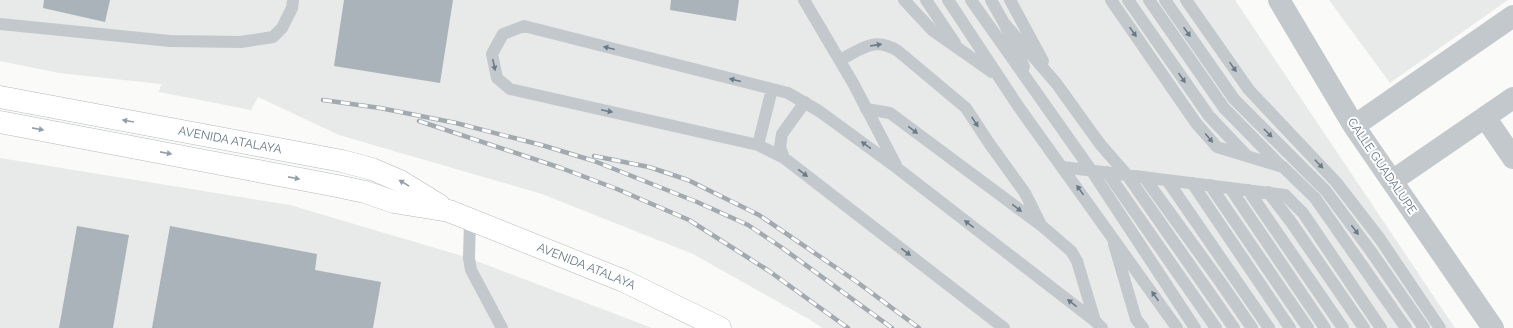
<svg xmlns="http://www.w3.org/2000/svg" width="1513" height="328" font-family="Raleway,sans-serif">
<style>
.built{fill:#e8e9e9}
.building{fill:#aab3b9}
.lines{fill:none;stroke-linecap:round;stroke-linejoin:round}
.secondary-casing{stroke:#b3babf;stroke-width:23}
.service{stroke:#c3c8cc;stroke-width:12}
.minor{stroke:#c3c8cc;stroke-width:22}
.secondary{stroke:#fff;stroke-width:22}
.rail-casing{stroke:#a2aab0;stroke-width:4.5}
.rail{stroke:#fff;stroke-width:3;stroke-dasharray:9;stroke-linecap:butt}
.oneway{fill:#6a7a87}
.oneway2{fill:#939fa8}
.labels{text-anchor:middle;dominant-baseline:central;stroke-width:4;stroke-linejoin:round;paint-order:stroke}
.street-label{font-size:12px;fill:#657683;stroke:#fff}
</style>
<rect width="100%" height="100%" fill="#fafaf8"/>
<path class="built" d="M0 0H1235L1455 328H822L812 321 693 254 542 194 339 135 258 97 251 110 159 92 161 84 59 73 0 61Z
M1329 0H1508L1390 83Z
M0 158 290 205 469 258 652 328H0Z"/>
<path class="building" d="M44 0H110L105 22 43 8Z
M344 0H453L440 83 334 66Z
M671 0H739L736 21 670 10Z
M77 226 129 235 113 328H59Z
M170 226 317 254 315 270 381 282 373 328H152Z"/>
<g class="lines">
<defs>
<g id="secondary">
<path id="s1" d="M0 97 342 161 372 169 400 181 439 205"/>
<path id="s2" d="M0 122 337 186 365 192 394 202 449 211 624 281 720 328"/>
</g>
</defs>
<use href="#secondary" class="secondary-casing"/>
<path class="service" d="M804 0 853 83 896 165
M904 0 932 30 992 72
M926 0 955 43
M948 0 1018 106 1177 328
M971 0 1091 170 1195 328
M991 0 1004 23 1024 67
M1010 0 1043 61
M1111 0 1196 123 1217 147 1283 167 1315 198 1406 328
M1128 0 1209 116 1247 156
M1149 0 1224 108 1281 166
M1165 0 1234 99 1326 191 1370 250 1424 328
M1186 0 1249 90 1336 182 1380 239 1440 328
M1004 23 1056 83 1100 144 1127 175 1234 328
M0 24 170 41 241 42 273 37 282 28 292 8 293 0
M840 60C862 49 874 36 898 51L966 108 989 143 1025 193 1040 223
M866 109 890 113 1042 226 1071 251 1077 261 1095 321
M758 145 772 89
M784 158 780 147 782 134 805 102
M1063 167 1285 195 1303 213 1381 328
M1107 172 1216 328
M1144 177 1221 283 1252 328
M1167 180 1269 328
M1192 183 1290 328
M1210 185 1308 328
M1230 188 1325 328
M1248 190 1343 328
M1268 192 1291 222 1364 328
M470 220 469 258 471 270 502 328
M1114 244 1136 319 1143 328
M1004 328 784 158 758 145 510 89 497 78 492 54 503 34 524 26 788 93 819 111 897 168 1095 321 1102 328"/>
<path class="minor" d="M1279 0 1354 126 1493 328
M1485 117 1513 158
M1354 126 1513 16
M1392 181 1513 98"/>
<use href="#secondary" class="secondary"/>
<defs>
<path id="rail" d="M323 100 380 108 456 123 545 146 594 161 697 202 748 225 781 247 892 328
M419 121 561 168 617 189 689 220 769 271 848 328
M594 156 649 167 688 180 759 215 857 282 919 328"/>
</defs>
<use href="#rail" class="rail-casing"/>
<use href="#rail" class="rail"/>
</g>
<defs><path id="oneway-solid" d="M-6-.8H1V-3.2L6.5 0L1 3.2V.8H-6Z"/></defs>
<g class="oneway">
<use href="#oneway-solid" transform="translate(1133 32) rotate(55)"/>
<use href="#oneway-solid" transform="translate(1187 32) rotate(55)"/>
<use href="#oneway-solid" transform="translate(876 45) rotate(-9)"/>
<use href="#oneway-solid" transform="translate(609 48) rotate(-166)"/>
<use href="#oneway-solid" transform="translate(494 65) rotate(78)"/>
<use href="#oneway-solid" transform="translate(1233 67) rotate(55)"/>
<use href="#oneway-solid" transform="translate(1182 78) rotate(55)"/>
<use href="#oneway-solid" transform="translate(735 80) rotate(-166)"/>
<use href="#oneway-solid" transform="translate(607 111) rotate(12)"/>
<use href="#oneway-solid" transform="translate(975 122) rotate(57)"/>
<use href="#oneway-solid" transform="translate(913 130) rotate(37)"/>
<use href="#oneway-solid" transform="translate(1268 133) rotate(45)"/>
<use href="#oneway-solid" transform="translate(1209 138) rotate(50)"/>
<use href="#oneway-solid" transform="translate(866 145) rotate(-144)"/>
<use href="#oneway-solid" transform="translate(1319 164) rotate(46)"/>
<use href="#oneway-solid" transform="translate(803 173) rotate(38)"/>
<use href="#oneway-solid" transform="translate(1080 190) rotate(-126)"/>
<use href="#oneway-solid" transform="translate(1017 208) rotate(37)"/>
<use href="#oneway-solid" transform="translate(969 224) rotate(-142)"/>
<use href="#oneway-solid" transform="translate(1355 230) rotate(53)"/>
<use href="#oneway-solid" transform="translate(906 252) rotate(38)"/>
<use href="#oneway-solid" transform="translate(1155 296) rotate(-125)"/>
<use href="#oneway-solid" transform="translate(1072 303) rotate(-142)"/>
</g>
<g class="oneway2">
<use href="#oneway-solid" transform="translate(128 121) rotate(-170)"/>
<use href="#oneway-solid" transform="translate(38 129) rotate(11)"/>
<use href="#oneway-solid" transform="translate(166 153) rotate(11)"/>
<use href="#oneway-solid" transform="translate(294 178) rotate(11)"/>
<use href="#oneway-solid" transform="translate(404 183) rotate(-149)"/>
</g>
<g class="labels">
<g class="street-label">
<text stroke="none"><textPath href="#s1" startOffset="234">AVENIDA ATALAYA</textPath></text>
<text transform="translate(1382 166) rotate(56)">CALLE GUADALUPE</text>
<text stroke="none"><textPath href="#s2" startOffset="606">AVENIDA ATALAYA</textPath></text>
</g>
</g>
</svg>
